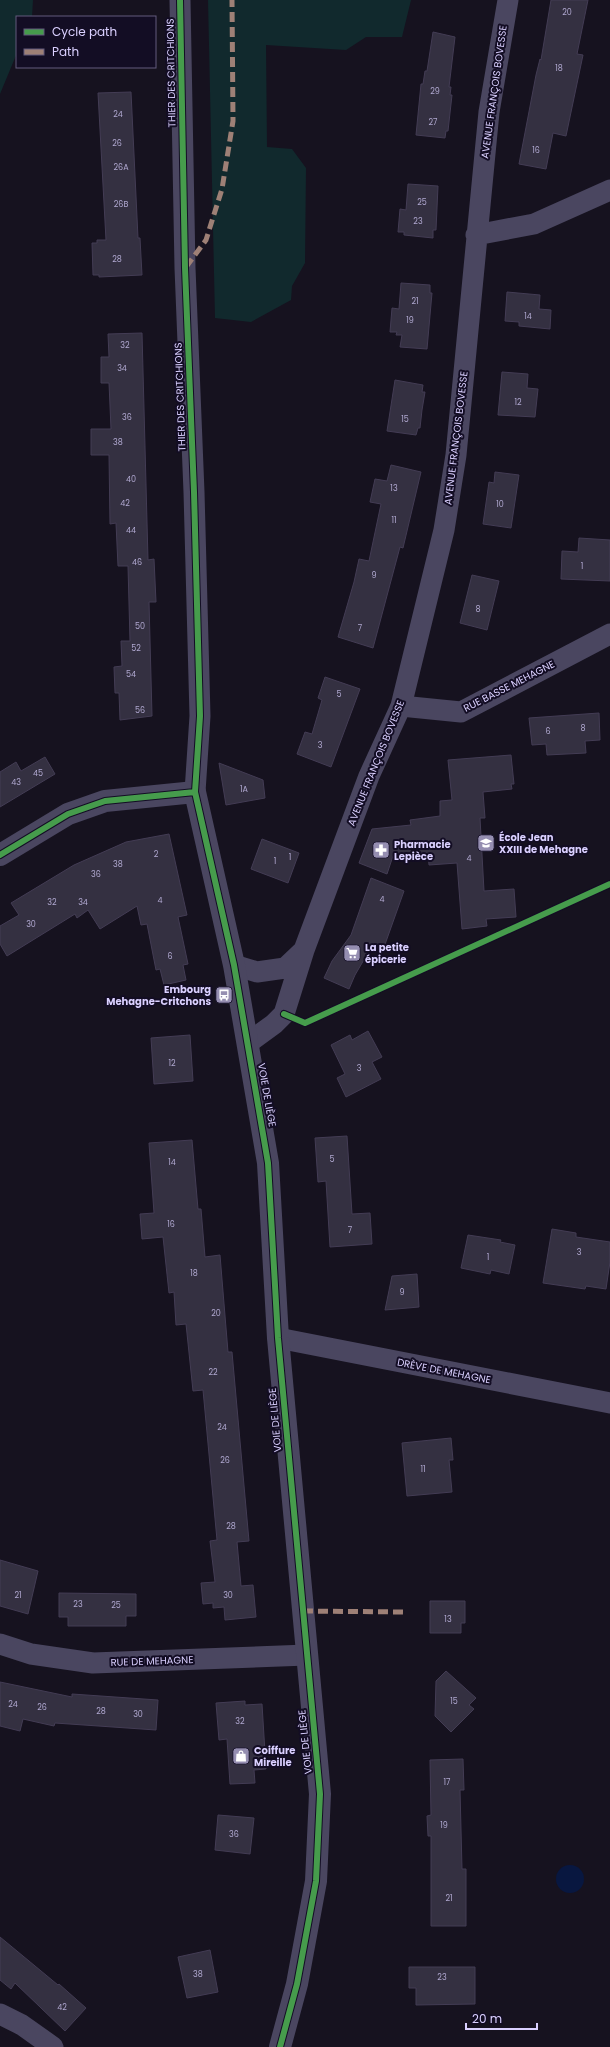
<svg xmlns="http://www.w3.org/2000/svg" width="610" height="2047" font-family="Poppins,sans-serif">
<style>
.green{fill:#11292d}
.water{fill:#081740}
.building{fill:#343041;stroke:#433c54}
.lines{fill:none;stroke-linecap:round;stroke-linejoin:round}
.minor{stroke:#4a4660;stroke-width:21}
.tertiary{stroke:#4a4660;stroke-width:22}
.quiet{stroke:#9e8076;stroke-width:5;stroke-dasharray:10 5;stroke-linecap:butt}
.cycleway-casing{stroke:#130d24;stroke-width:8}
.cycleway{stroke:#469c4c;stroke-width:6}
.labels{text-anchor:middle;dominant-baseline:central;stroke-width:4;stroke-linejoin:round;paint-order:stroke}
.number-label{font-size:8px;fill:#b0a8d0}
.street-label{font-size:10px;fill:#dad0ff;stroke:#130d24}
.poi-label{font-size:10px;font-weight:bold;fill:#dad0ff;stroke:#130d24;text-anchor:start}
</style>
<rect width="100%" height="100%" fill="#16121f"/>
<path class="green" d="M0 0H33L32 17H17V53L0 94Z
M208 0H411L402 37H366L346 50 266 45 267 147 292 149 306 168 305 263 292 286 291 300 251 322 215 318Z"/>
<path class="water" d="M556 1879a14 14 0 1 1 28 0a14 14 0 1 1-28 0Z"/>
<path class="building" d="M551 0H588L577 54 583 55 566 136 553 133 546 169 519 164 536 75 540 59 541 60Z
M433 32 455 37 449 87H451L450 95H452L448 131H446L445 138 416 135 421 84H423L425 71H427Z
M131 92 138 238H140L142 275 99 277V275H93L92 243H97V240H106L98 93Z
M408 184 438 186 436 230H433V238L404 235V232H398L400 209 406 210Z
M401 283 430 285V293H432L427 349 400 347 402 335H396L397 332H390L392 308 399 309Z
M507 292 540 295 539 309 551 310 550 329 519 326V322L505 321Z
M142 333 148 560 154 559 156 602H149L152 716 120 720 119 693H115L114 667 122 666 121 641H130L128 566H118L116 523 110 524 109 455H91V429H111L109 383H101V357H109L108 334Z
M502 372 528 374 527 388 538 389 535 417 498 415Z
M395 380 423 385 422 392H425L422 410 420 428H418L416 435 387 431Z
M391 465 421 472 403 548 400 547 373 648 338 637 354 582 359 559 369 561 381 504 370 502 375 479 387 481Z
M495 472 519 475 511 528 483 524 489 482 494 483Z
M579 538 610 540V581L561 579 562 551 578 552Z
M472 575 499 581 487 630 460 623Z
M325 677 360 689 331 767 297 754 305 732 312 734 322 700 318 698Z
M599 713 600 740 585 741 586 753 547 755 546 744 532 745 529 718Z
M511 755 514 784H511L512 789 483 792 485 818H480L484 891 514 889 516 917 486 919 487 926 462 929 457 863 429 865 428 853 393 856 387 874 359 863 372 829 411 825 410 820 440 816V801L452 800 448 760Z
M45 757 55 774 0 807V772L16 762 21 771Z
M219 763 263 780 265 798 226 805Z
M169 834 187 915 178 917 188 964 183 965 186 980 164 985 160 969 156 970 147 924 141 925 137 906 100 929 88 910 77 918 75 914 7 956 0 944V926L19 915 11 903 74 865 126 842Z
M262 839 299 853 288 883 251 869Z
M371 878 404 891 383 950 372 946 355 975 349 989 324 978 332 961 351 935Z
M368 1031 382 1057 372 1062 381 1079 346 1097 337 1078 345 1074 331 1045 350 1035 352 1040Z
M190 1035 193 1081 154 1084 151 1038Z
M347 1136 352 1214 370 1213 372 1244 330 1247 326 1181 318 1182 315 1138Z
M192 1140 198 1209H201L205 1257 220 1255 228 1352H232L249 1541 237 1542 241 1586 253 1585 256 1617 225 1620 224 1607 213 1608V1603L203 1604 201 1583 215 1582 210 1541 217 1540 203 1390 193 1391 186 1324 176 1325 174 1292 169 1293 163 1237 142 1239 140 1214 154 1213 149 1143Z
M552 1229 576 1233V1237L610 1242V1262L606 1289 586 1286 585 1289 543 1283Z
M468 1235 501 1240 500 1242 515 1245 509 1274 491 1270 490 1274 461 1268Z
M417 1274 419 1307 385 1310 392 1276Z
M451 1438 453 1460H449L452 1492 407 1496 402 1443Z
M0 1560 38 1571 28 1614 0 1606Z
M59 1593 136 1594V1616H126V1626H68V1617H59Z
M430 1601H465V1623H461V1633H430Z
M446 1671 476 1698 469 1705 474 1709 451 1732 435 1716 436 1681Z
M0 1682 72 1697V1694L158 1700 156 1730 55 1723 54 1726 23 1719 20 1731 0 1726Z
M245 1701V1705L262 1704 266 1769 254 1770 255 1783 230 1784 227 1739 219 1740 216 1703Z
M463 1759 464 1790H460L462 1869H466V1926H431V1836H428L427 1816 431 1815 430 1760Z
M218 1815 254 1818 250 1854 215 1850Z
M0 1937 58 1985 59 1984 86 2008 65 2031 15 1983 11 1989 0 1980Z
M210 1950 218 1992 187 1998 178 1957Z
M409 1967H475V2004L416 2005V1988H409Z"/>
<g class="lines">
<path class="minor" d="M180 0 185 268 194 492 200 716 195 792
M476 235 534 224 610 190
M401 706 461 712 610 634
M234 965 257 972 285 968 304 950
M248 1043 274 1024 284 1014 304 950 369 776 401 706 444 530 456 455 489 112 508 0
M278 1338 610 1403
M0 1644 31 1654 93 1663 307 1655
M0 2014 22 2025 53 2047"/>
<path class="tertiary" d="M0 855 68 814 105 801 195 792 234 965 268 1163 278 1338 320 1794 316 1881 297 1984 280 2047"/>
<path class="quiet" d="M186 267 206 240 222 189 233 121 232 0
M303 1611 403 1612"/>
<defs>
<path id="cycleway" d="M180 0 185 268 194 492 200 716 195 792 234 965 268 1163 278 1338 320 1794 316 1881 297 1984 280 2047
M0 855 68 814 105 801 195 792
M284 1014 305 1023 610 884"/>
</defs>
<use href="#cycleway" class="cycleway-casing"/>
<use href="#cycleway" class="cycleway"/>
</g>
<defs>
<symbol id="school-square" viewBox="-11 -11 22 22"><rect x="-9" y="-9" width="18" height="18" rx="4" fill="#958eb1" stroke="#130d24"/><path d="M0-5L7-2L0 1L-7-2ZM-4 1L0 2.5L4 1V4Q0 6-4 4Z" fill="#fff"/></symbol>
<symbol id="pharmacy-square" viewBox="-11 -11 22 22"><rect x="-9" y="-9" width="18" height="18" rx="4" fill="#958eb1" stroke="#130d24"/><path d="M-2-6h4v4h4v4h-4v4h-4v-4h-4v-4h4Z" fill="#fff"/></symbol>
<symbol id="supermarket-square" viewBox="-11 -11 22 22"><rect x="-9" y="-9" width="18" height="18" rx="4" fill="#958eb1" stroke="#130d24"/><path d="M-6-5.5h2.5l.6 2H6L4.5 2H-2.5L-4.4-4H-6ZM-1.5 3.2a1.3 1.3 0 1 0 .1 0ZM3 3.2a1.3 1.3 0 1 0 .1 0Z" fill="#fff"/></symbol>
<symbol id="bus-square" viewBox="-11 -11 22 22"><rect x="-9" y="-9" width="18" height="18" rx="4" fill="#958eb1" stroke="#130d24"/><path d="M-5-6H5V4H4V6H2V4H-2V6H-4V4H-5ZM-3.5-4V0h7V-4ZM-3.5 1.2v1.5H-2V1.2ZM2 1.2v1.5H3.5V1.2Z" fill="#fff"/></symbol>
<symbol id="shop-square" viewBox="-11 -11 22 22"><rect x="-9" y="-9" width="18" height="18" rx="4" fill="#958eb1" stroke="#130d24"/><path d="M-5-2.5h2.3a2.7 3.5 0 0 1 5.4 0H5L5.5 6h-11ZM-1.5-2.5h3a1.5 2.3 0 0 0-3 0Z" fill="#fff"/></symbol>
</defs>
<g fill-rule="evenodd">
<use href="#school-square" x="476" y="833" width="20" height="20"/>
<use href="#pharmacy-square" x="371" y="840" width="20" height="20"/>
<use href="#supermarket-square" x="342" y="943" width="20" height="20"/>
<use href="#bus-square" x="214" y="985" width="20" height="20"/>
<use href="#shop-square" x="231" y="1746" width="20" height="20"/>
</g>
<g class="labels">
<g class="number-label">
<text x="567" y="12">20</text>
<text x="559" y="68">18</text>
<text x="435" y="91">29</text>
<text x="118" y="114">24</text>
<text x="433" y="122">27</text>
<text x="117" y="143">26</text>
<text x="536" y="150">16</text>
<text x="121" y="167">26A</text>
<text x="422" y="202">25</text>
<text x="121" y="204">26B</text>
<text x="418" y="221">23</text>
<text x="117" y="259">28</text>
<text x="415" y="301">21</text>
<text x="528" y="316">14</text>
<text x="410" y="320">19</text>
<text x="125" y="345">32</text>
<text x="122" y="368">34</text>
<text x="518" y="402">12</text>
<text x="127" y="417">36</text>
<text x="405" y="419">15</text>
<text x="118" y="442">38</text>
<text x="131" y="479">40</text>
<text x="394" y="488">13</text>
<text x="125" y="503">42</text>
<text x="500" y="504">10</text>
<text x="394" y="520">11</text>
<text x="131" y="530">44</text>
<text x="137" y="562">46</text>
<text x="582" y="566">1</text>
<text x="374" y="575">9</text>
<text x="478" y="609">8</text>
<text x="140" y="626">50</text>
<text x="360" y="628">7</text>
<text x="136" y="648">52</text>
<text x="131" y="674">54</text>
<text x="339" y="694">5</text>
<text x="140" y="710">56</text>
<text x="583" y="728">8</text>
<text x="548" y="731">6</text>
<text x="320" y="745">3</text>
<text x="38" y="773">45</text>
<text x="16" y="782">43</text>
<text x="244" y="789">1A</text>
<text x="156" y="854">2</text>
<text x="290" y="857">1</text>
<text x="469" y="858">4</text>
<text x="275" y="861">1</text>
<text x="118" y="864">38</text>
<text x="96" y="874">36</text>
<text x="382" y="899">4</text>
<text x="160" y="900">4</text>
<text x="52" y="902">32</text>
<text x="83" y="902">34</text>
<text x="31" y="924">30</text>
<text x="170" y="956">6</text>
<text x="172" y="1063">12</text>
<text x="359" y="1068">3</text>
<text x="332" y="1159">5</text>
<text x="172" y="1162">14</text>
<text x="171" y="1224">16</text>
<text x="350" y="1230">7</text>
<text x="579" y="1252">3</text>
<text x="488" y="1257">1</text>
<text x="194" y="1273">18</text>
<text x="402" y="1292">9</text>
<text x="216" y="1313">20</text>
<text x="213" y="1372">22</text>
<text x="222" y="1427">24</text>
<text x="225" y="1460">26</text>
<text x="423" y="1469">11</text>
<text x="231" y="1526">28</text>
<text x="18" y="1595">21</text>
<text x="228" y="1595">30</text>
<text x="78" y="1604">23</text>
<text x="116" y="1605">25</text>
<text x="448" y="1619">13</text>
<text x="454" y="1701">15</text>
<text x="13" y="1704">24</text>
<text x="42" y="1707">26</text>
<text x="101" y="1711">28</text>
<text x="138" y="1714">30</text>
<text x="240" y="1721">32</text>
<text x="447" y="1782">17</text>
<text x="444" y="1825">19</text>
<text x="234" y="1834">36</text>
<text x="449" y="1898">21</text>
<text x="198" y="1974">38</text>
<text x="442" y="1977">23</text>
<text x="62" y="2007">42</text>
</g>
<g class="street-label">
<text transform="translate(171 73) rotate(-91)">THIER DES CRITCHIONS</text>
<text transform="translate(494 92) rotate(-82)">AVENUE FRANÇOIS BOVESSE</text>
<text transform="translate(180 397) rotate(-92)">THIER DES CRITCHIONS</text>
<text transform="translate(456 438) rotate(-83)">AVENUE FRANÇOIS BOVESSE</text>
<text transform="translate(509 686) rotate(-27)">RUE BASSE MEHAGNE</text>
<text transform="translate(376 763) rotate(-68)">AVENUE FRANÇOIS BOVESSE</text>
<text transform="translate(267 1095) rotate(80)">VOIE DE LIÈGE</text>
<text transform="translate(444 1371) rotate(11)">DRÈVE DE MEHAGNE</text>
<text transform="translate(275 1420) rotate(-95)">VOIE DE LIÈGE</text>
<text transform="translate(152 1661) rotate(-2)">RUE DE MEHAGNE</text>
<text transform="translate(305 1742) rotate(-96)">VOIE DE LIÈGE</text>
</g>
<g class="poi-label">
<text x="499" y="837">École Jean<tspan x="499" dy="12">XXIII de Mehagne</tspan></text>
<text x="394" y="844">Pharmacie<tspan x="394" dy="12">Lepièce</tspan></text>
<text x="365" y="947">La petite<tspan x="365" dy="12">épicerie</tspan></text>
<text x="211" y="989" text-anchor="end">Embourg<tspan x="211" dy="12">Mehagne-Critchons</tspan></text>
<text x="254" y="1750">Coiffure<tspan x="254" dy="12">Mireille</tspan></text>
</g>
</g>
<rect x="16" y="16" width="140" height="52" fill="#130d24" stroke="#635b7c"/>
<rect x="24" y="29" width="20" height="6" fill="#469c4c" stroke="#635b7c"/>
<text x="52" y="36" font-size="12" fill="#dad0ff">Cycle path</text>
<rect x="24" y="49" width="20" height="6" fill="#9e8076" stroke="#635b7c"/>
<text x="52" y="56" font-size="12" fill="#dad0ff">Path</text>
<path d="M466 2023v6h71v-6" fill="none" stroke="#dad0ff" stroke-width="2"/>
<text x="472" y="2023" font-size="12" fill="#dad0ff" stroke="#130d24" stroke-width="3" paint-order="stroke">20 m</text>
</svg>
